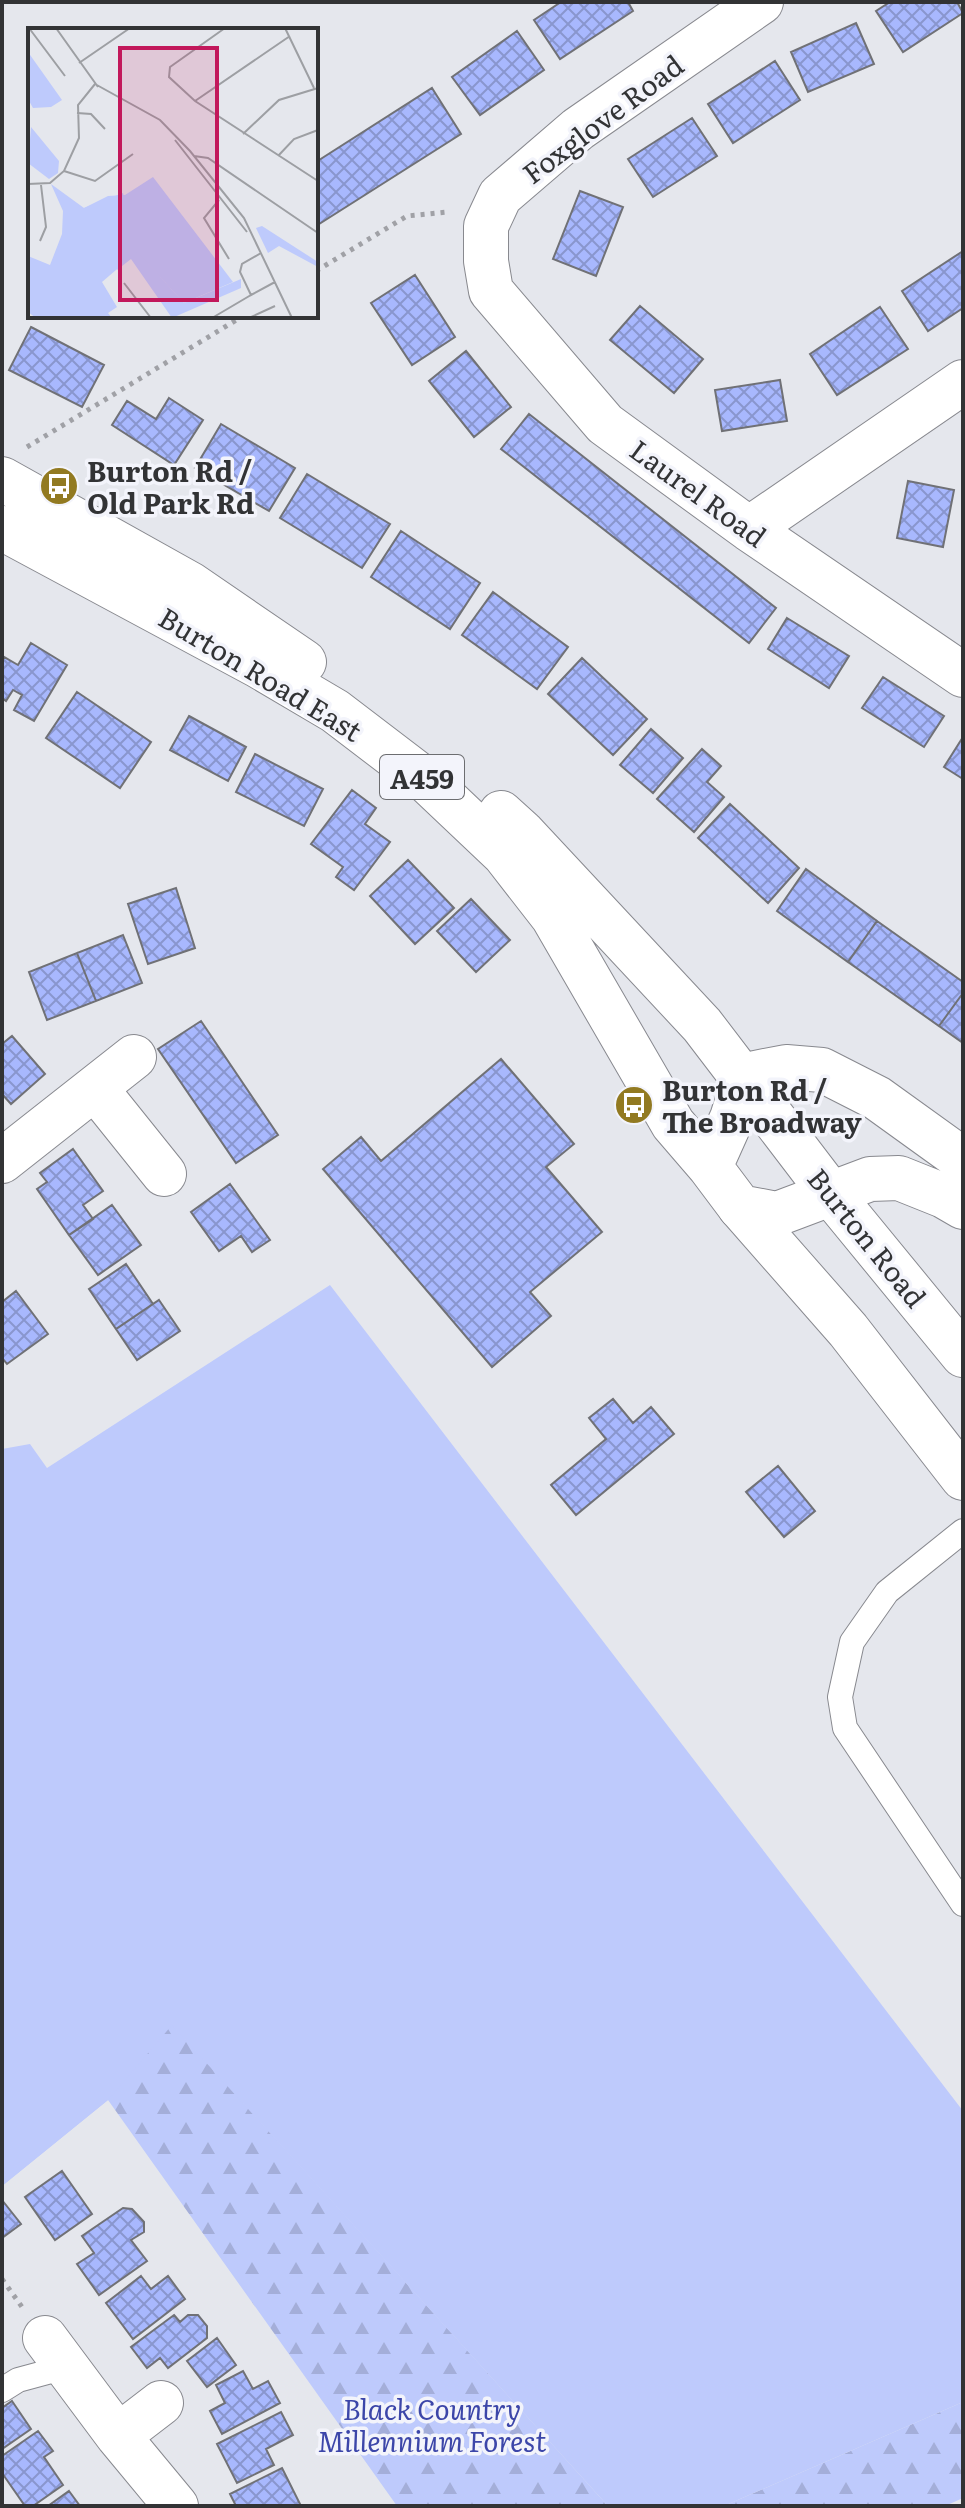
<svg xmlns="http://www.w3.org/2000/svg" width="965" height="2508" font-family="Literata,serif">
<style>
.forest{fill:url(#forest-firs)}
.park{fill:#becafc}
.building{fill:url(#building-cross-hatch);stroke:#707176;stroke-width:2}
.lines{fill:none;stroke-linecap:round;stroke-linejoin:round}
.lane-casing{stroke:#88898f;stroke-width:26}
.street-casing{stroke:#88898f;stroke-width:46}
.secondary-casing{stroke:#88898f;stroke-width:46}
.primary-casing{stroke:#88898f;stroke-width:46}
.path{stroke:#a0a1a6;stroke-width:5;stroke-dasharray:4 6;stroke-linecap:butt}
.lane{stroke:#fff;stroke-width:24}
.street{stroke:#fff;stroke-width:44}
.secondary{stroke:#fff;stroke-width:44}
.primary{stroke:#fff;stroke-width:44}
.labels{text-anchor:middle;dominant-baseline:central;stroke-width:7;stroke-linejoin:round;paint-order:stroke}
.shield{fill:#f3f4fb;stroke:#6c6d70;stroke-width:2}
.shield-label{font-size:26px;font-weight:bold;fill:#323335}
.street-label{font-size:28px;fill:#323335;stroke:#f3f4fb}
.poi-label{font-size:28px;font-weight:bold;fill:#323335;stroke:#f3f4fb;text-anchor:start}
.park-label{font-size:28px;font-style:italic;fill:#3c46a9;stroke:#f3f4fb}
.inset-road{fill:none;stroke:#9d9fa3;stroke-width:2}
.view{fill:#c2185b;fill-opacity:0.15;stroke:#c2185b;stroke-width:4}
.inset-edge{fill:none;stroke:#323335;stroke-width:4}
</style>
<defs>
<pattern id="forest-firs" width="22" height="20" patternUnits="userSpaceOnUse" patternTransform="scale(2)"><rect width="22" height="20" fill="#becafc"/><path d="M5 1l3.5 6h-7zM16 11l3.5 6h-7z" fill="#a4aed9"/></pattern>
<pattern id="building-cross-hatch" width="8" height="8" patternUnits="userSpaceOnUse" patternTransform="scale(2)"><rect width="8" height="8" fill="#a8b8fe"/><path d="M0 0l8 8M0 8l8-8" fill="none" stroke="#8996ce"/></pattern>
</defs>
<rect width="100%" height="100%" fill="#e5e7ed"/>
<path class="forest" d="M2 1932 172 2024 608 2506H397L108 2100 2 2186Z
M963 2402V2498L945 2506H724Z"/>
<path class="park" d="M330 1285 963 2111V2402L724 2506H608L172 2025 108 2100 2 2186V1449L30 1444 47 1468Z"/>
<path class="building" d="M561 2H628L633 11 560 59 534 20Z
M890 2H957L963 13 903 52 876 11Z
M856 23 874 64 808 92 791 52Z
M517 31 544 70 480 115 452 77Z
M775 61 800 100 733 143 708 104Z
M432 88 461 134 316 226V162Z
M692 118 717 156 653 197 628 159Z
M580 191 623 207 596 276 553 259Z
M963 251V308L928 331 902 291Z
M415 275 455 337 412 365 371 303Z
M640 306 703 359 674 393 610 340Z
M880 307 908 349 837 395 810 354Z
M31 327 104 365 82 407 9 370Z
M466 351 511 407 474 437 429 381Z
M780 380 787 421 722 431 715 390Z
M169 398 203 420 174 465 112 425 127 401 156 419Z
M529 414 776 608 749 643 501 449Z
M221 424 295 468 269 511 195 468Z
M307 474 390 524 362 568 280 518Z
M908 481 954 490 943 547 897 538Z
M401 531 480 583 450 629 371 577Z
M493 592 568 647 537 689 462 635Z
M787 618 849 656 829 688 768 649Z
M31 643 67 665 34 721 14 710 22 695 13 690 6 701 2 698V661L4 657 18 665Z
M582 658 647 719 613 755 548 694Z
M883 677 944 716 924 747 862 708Z
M77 692 151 742 120 788 46 738Z
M189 716 246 747 228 781 170 750Z
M651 729 683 758 653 793 620 765Z
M963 737V779L944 767Z
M702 749 721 766 707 782 724 797 694 832 657 799Z
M255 754 323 789 304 826 236 792Z
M352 790 376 808 365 824 390 842 354 890 336 877 343 867 311 844Z
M730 804 799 868 768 903 698 838Z
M408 860 454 908 415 944 370 896Z
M806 869 877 921 848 962 777 911Z
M176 888 195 948 148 964 128 904Z
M471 899 510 940 476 972 437 931Z
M877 921 963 982V993L939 1026 848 962Z
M123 935 142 983 96 1001 77 953Z
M77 953 96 1001 47 1020 29 972Z
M963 993V1043L939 1026Z
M201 1021 278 1135 236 1163 158 1049Z
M12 1036 45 1074 11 1104 2 1094V1044Z
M501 1059 574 1144 546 1167 602 1232 530 1292 551 1316 492 1367 323 1169 361 1137 381 1161Z
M73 1149 103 1191 83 1205 93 1219 69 1235 37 1189 47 1182 40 1173Z
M230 1184 270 1240 252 1252 241 1236 219 1251 191 1212Z
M112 1205 141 1245 98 1275 69 1235Z
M126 1264 153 1304 116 1329 89 1289Z
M16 1291 48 1334 7 1364 2 1358V1302Z
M159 1300 180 1331 137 1360 116 1329Z
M613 1399 633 1423 651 1407 674 1434 576 1515 551 1485 606 1439 589 1418Z
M778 1466 815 1511 784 1537 746 1492Z
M62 2171 92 2214 55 2240 25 2197Z
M2 2200 21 2224 2 2238Z
M123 2208 132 2209 144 2222V2232L131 2240 147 2261 99 2295 77 2264 94 2253 82 2236Z
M141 2276 151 2289 168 2276 185 2299 133 2339 106 2303Z
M174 2315 180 2322 188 2315H198L207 2326V2338L168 2368 160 2358 147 2368 131 2347Z
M217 2338 236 2365 207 2387 187 2361Z
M243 2371 253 2389 268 2381 280 2403 222 2434 210 2411 225 2403 216 2385Z
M12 2401 31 2429 2 2449V2408Z
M281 2412 293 2435 266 2449 274 2465 237 2483 217 2444Z
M38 2431 53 2451 44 2457 63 2485 33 2506H25L2 2473V2456Z
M282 2468 301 2506H236L230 2494Z
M69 2491 80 2506H48Z"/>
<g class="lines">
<defs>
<path id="lane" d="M963 1531 887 1592 852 1642 840 1697 845 1728 963 1904
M2 2390 18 2380 66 2367"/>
<path id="street" d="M761 2 578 129 500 196 486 226V261L491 291 605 424 749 529 963 675
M749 529 963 382
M95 1088 164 1174
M2 1161 134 1057
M45 2338 118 2436 176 2506
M118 2436 161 2403"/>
<path id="secondary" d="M744 1080 831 1194 963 1355
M740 1207 848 1330 963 1478"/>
<path id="primary" d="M2 479 190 584 304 662
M2 528 257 665 335 711 428 782 504 854 553 917 673 1124 710 1167 740 1207 777 1214 870 1179 899 1178 944 1196 963 1207
M501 813 522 832 702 1025 744 1080
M710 1167 732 1118 744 1080 755 1073 786 1067 822 1070 877 1098 963 1160"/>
</defs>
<use href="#lane" class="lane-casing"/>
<use href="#street" class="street-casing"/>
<use href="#secondary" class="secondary-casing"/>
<use href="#primary" class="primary-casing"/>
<path class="path" d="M316 271 407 216 447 212
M27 447 243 316
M2 2279 22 2307"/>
<use href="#lane" class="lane"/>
<use href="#street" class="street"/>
<use href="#secondary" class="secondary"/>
<use href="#primary" class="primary"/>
</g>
<defs>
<symbol id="bus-disc" viewBox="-11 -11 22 22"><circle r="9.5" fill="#927a21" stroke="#f3f4fb"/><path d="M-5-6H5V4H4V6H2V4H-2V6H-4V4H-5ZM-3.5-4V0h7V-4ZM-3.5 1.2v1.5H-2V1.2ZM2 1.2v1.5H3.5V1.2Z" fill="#fff"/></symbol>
</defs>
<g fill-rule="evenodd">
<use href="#bus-disc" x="37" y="464" width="44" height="44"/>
<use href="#bus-disc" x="612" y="1083" width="44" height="44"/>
</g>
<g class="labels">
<rect class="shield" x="380" y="755" width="84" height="44" rx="6"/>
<g class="shield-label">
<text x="422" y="777">A459</text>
</g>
<g class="street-label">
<text transform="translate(602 118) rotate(-37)">Foxglove Road</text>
<text transform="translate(699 492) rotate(36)">Laurel Road</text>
<text transform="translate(261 673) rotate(31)">Burton Road East</text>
<text transform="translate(868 1237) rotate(51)">Burton Road</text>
</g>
<g class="poi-label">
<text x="87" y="470">Burton Rd /<tspan x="87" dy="32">Old Park Rd</tspan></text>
<text x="662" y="1089">Burton Rd /<tspan x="662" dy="32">The Broadway</tspan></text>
</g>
<g class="park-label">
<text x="432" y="2408">Black Country<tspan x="432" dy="32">Millennium Forest</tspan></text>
</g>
</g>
<g transform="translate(28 28)">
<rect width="290" height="290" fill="#e5e7ed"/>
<path d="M0 24 34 72 23 79 5 80 0 71ZM3 99 31 133 30 145 21 151 0 135ZM95 165 109 223 156 275 213 251V260L144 290 103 231 89 242 56 180ZM234 198 290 234V239L251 218 240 225 228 200Z" fill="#becafc"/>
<path d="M125 149 205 254 156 275 109 224 74 254 89 279 80 285 84 290H8L0 284V228L22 237 34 206 35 183 23 156 56 180 80 168 97 167Z" fill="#becafc"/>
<path class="inset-road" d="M1 0 37 48M28 0 70 59M197 0 142 39 141 49 167 73 290 153M257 0 286 60M51 35 102 0M67 56 132 92 162 123 216 190 264 290M167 73 262 8M49 85 63 86 77 101M215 106 251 72 290 60M147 112 219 204M166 128 180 130 290 205M250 128 266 111 290 102M36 143 67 153 105 126M0 156 22 155 36 143 51 110 50 77 67 56M191 172 176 190 201 231M12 213 18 199 13 157M233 225 214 236 212 244 223 267 247 254M96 255 123 290M184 290 223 267M221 290 247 278"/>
<path class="view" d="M92 20H189V272H92Z"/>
<rect width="290" height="290" class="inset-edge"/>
</g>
<rect width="965" height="2508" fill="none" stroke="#323335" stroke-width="8"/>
</svg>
